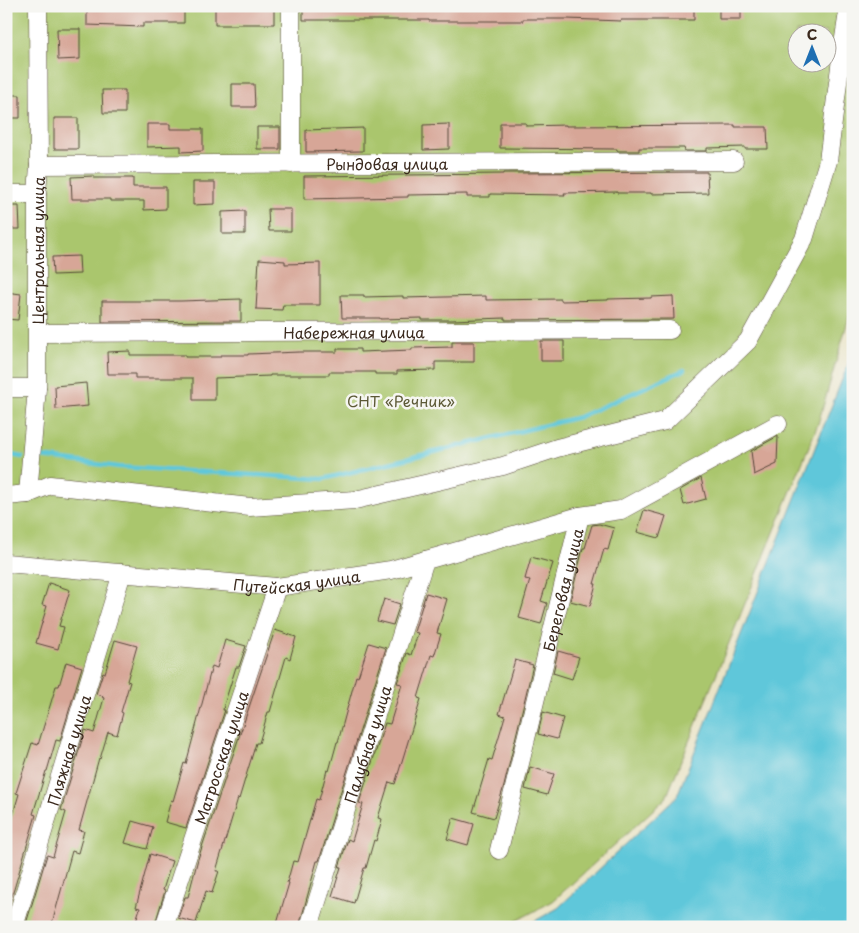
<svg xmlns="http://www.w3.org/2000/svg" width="859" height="933" font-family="'Playpen Sans',sans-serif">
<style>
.green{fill:#aac66d;stroke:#727846;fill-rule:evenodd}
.water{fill:#5ec7da;stroke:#4c787c}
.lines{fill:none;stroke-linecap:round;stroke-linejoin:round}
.stream{stroke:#5ec7da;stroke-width:4.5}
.building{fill:#d7a697}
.minor-casing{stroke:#554637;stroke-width:19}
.minor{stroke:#fff;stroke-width:18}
.labels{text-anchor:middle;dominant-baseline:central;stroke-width:5;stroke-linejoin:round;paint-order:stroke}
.street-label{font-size:15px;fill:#3b2a1e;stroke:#f6f6f2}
.park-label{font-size:15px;fill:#5c5936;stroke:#f6f6f2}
</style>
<rect width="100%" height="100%" fill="#f6f6f2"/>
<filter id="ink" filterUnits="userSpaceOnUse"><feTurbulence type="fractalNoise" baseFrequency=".02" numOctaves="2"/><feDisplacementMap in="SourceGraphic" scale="10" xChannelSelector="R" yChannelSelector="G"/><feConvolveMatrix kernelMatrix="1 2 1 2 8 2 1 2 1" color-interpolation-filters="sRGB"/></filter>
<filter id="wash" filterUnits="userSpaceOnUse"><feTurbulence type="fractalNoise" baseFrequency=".0096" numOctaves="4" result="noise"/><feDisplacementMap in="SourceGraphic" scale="20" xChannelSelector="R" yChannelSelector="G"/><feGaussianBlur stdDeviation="1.12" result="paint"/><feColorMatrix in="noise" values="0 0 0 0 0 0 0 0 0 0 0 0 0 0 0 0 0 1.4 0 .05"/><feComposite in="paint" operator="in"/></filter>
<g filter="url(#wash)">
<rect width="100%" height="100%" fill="#eae4c7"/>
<path class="green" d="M6 6H853V303L818 424 666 798 553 901 505 927H6ZM796 32H826V62H796Z"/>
<path class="water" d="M853 352V927H524L558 908 677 796Z"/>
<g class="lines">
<path class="stream" d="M6 454 22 457
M41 457 119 467 323 479 579 417 684 370"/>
</g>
<g id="blocks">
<path class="building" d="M87 6 161 7V6H184V23H143V27L87 25Z
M215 6H274V24H237V25H215Z
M303 6H694V20H621V21L567 19H523V21H429V20H303Z
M719 6H741V19H719Z
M57 29H80V59L58 60Z
M232 84H254L255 107H232Z
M102 90H125V113H103Z
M6 95H20V118H6Z
M54 118H78V149H54Z
M500 123H526V126L566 125V126L735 125V127H767L768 149H745V147L707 148V151H685L684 148H639V151H617V149L500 148Z
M147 124H170V129H203V151L181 152V146L147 147Z
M449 124V149L423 150V125Z
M257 127H280V149H257Z
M363 128V151L306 152V130Z
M707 172 708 193 651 194V193H617V192L564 193 565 195 490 194V197H467V194L408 195V197L304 199V176L503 174V173Z
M94 176V178H133V187H166V209L144 210V201H110V199H72L71 177Z
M193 182H215V204L193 205Z
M6 206H19L20 229H6Z
M268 209H291V231H269Z
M245 211V234H222V212Z
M79 256 80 274 53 275 52 257Z
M259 259 285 261V264L320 263V305H283L282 310 256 309Z
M6 292 21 294 18 320 6 319Z
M341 295H364V297L403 296V298L486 296V300L561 299V301L608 300V299L651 298V297L673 296 674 319 505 320V318L452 320H422V318L380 319V318H342Z
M241 299V321L102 322V301H181Z
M541 341H564V361H541Z
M452 342H474V362H435V370L397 371V374H375V372H329V375H270V376L215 378V400H193V378H135V374H108L107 352 130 351V355H185V357H220V355H248V354L300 352H337V349H360V352L412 350V348L452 347Z
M86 383 88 406 56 409 55 386Z
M778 436 777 464 754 475 751 451Z
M701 478 706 499 684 505 680 490Z
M644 510 666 516 659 538 637 532Z
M599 524 614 528 608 550 604 549 594 584H596L590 606 570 601 583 548H585L592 525Z
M531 557 553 563 541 601 547 603 541 624 519 618 530 580 525 579Z
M49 583 70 590 59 626 64 627 58 649 36 643 47 606 42 605Z
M426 593 447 599 437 633 441 634 434 656 431 655 418 698 421 699 395 784 389 782 378 818 382 819 376 841 374 840 366 868H364L354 903 332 896 341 867H339L348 839 352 841 363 804 359 803 385 723 390 724 402 684 397 683 407 653 411 655 418 633 414 632Z
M384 599 400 604 393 625 377 621Z
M275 630 296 637 290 659 286 657 270 712H268L259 743H256L239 799 238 798 216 871H219L212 893 206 891 196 923 178 918 185 897H188L198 859Z
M115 640 137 646 127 681 130 682 121 712 123 713 117 735 108 732 100 759 99 758 79 830 84 831 78 853 72 851 51 927H25L47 855 53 857 66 812 61 810 85 730 94 733 104 698 102 697 103 696 96 694 103 672 105 673Z
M225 640 246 646 239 667H236L224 705 223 710H225L186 828 165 822 171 800 173 801 184 763 186 764 212 666 217 668Z
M369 643 386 648 319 861H317L299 927H276L289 883H287L293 861 298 862 316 799 319 800 327 770 329 771 337 742H338L356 676 358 677Z
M558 651 579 657 572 679 553 673Z
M515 660 533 665 504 786 494 818 473 812 489 759 492 760 505 716 499 714Z
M66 662 82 667 60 741 56 740 47 771H46L33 814 36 815 6 916V838L19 794 16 793 32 743 38 745 56 686H59Z
M543 712 563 718 557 739 538 734Z
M530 767 554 774 547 795 525 789Z
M453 818 474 824 468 845 447 839Z
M132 821 153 827 147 849 125 843Z
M150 854 172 861 163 890 165 891 154 927H134L140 908 136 907Z"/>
</g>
</g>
<g filter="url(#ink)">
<use href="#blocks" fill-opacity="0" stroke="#554637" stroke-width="1"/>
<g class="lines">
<defs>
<g id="minor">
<path d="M291 6V164"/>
<path id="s1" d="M39 165 734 161"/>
<path d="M6 194H37"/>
<path id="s2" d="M38 333 670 330"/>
<path d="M6 388H37"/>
<path id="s3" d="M28 494 37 388V194L39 165 38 6"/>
<path d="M6 496 28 494 50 485 250 507 355 500 503 466 557 448 665 421 748 341 804 239 828 161 842 51 849 6"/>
<path id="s4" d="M6 563 277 587 391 570 580 516"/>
<path id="s5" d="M499 850 580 516 621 510 778 424"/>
<path id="s6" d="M14 927 122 573"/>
<path id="s7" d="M164 927 277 587"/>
<path id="s8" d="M309 927 425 560"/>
</g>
</defs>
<use href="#minor" class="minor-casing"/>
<use href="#minor" class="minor"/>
</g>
</g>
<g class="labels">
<g class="street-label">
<text stroke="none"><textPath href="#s1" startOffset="348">Рындовая улица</textPath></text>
<text stroke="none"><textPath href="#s3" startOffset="244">Центральная улица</textPath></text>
<text stroke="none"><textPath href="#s2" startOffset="316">Набережная улица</textPath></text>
<text stroke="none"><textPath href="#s4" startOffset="292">Путейская улица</textPath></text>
<text stroke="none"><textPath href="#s5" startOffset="268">Береговая улица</textPath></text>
<text stroke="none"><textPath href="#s8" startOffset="192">Палубная улица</textPath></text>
<text stroke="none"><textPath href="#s6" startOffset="185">Пляжная улица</textPath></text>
<text stroke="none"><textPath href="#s7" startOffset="179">Матросская улица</textPath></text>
</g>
<g class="park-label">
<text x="401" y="400">СНТ «Речник»</text>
</g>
</g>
<rect width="859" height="933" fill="none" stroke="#f6f6f2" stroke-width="25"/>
<g transform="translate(812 48)"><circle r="24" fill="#f6f6f2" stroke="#aba49d"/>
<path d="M0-4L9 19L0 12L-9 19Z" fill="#1f6fb2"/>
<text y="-8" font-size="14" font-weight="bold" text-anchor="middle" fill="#3b2a1e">С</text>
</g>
</svg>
